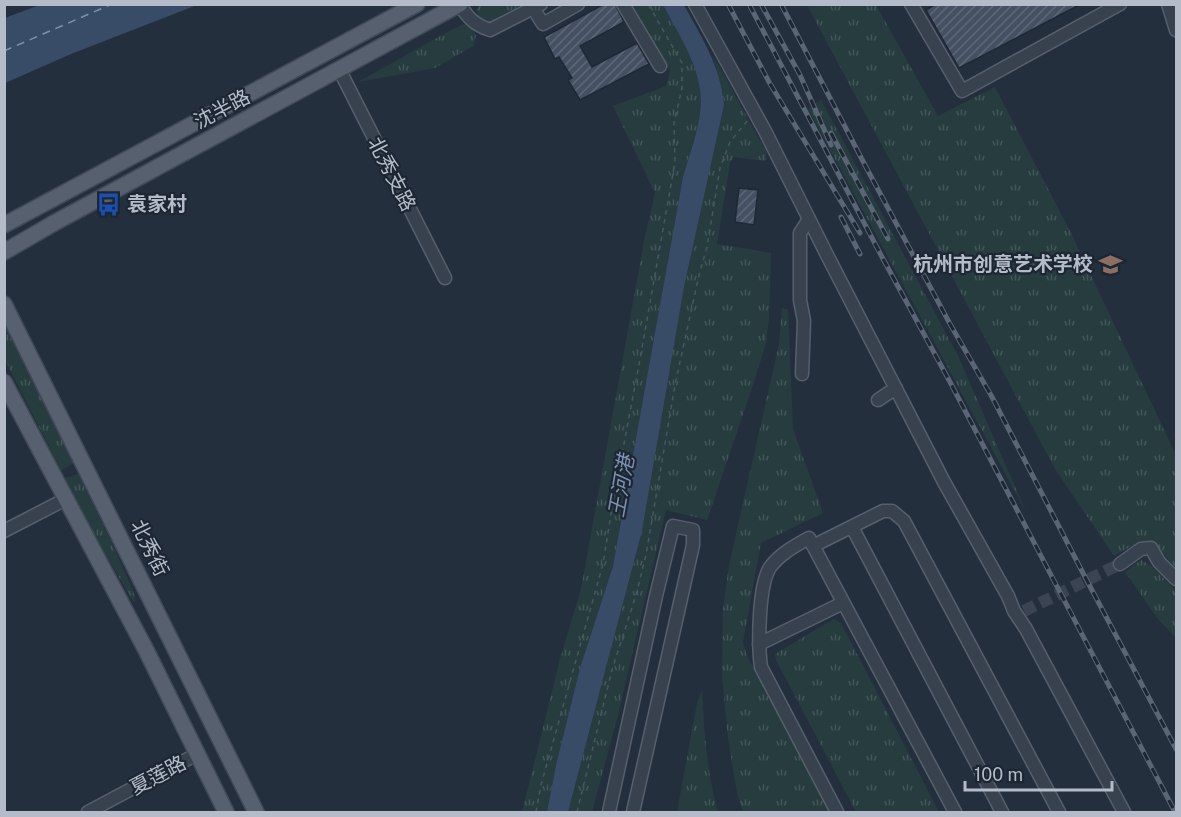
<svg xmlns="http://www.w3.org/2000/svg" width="1181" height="817" font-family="'Public Sans','Noto Sans SC',sans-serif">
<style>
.grass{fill:url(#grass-tufts)}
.water{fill:#394c67}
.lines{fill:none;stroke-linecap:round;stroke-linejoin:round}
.ferry{stroke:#7c92b1;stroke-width:1.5;stroke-dasharray:8 6;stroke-linecap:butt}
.building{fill:url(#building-hatch);stroke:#1f2835;stroke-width:1.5}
.minor-tunnel{stroke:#3a4453;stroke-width:12;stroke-dasharray:12 6;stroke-linecap:butt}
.minor-casing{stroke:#565f6c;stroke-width:15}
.major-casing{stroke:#414a57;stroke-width:18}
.path{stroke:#44595c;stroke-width:1.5;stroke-dasharray:4.5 4.5;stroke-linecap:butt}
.minor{stroke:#38414e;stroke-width:12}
.major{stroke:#56606e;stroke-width:15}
.rail-casing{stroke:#5a6575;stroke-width:5}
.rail{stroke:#1d2633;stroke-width:3;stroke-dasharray:9;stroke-linecap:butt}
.labels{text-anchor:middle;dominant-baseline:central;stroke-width:4.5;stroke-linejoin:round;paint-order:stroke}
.street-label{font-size:20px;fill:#b4bcc9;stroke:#1d2633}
.poi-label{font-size:20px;font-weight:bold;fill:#b4bcc9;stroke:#1d2633;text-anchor:start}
.water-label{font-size:21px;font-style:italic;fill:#7c92b1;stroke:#1d2633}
</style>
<defs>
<pattern id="grass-tufts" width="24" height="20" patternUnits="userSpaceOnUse" patternTransform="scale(1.5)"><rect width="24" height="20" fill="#263c3f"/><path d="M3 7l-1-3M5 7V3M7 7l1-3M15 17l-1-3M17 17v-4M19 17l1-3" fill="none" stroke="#435659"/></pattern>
<pattern id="building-hatch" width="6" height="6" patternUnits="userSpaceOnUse" patternTransform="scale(1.5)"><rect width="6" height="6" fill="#455162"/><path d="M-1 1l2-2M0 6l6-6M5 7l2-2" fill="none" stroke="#5d6877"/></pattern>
</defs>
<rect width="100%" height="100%" fill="#242f3e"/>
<path class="grass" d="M481 5H527L490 23 480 19 476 9Z
M633 5H663C680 37 706 75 700 113 697 135 689 156 683 177L613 566 580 668 556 765 547 812H522L560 659 581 589 645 236 655 193 613 106 666 86 670 71Z
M807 5H876L938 116 995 87 1071 233 1176 455V569L1154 542C1139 540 1127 549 1114 556L1055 469Z
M464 24 472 28 476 36 473 46 435 68 358 82 449 31Z
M713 56C732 87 748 121 767 152L766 161 733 157 730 163 717 244 771 253 769 318 766 343 753 385 707 520 666 510 618 715 592 812H568L642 531 684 287 724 105 723 93Z
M821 100 959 358 1026 512 808 109Z
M782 308 788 310 793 429 823 513 761 543 743 642 747 656 831 812H743L737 793 728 739 722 676 723 608 729 565 779 344Z
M4 324 74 463 61 470 5 360Z
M78 474 114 547 135 596 134 603 95 536 65 478Z
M1141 560 1150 565 1176 591V638L1158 619 1125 572Z
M834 619 841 623 939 812H856L776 660 775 654Z
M702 690C704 732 707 773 718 812H677L697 703Z"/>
<path class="water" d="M42 4H197V5L71 54 5 83V18Z
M663 5H684C702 38 721 67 724 105L684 287 642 531 568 812H547L556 765 580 668 613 566 683 177C689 156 697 135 700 113 706 75 680 37 663 5Z"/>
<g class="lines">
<path class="ferry" d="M4 51 112 4"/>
</g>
<path class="building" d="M604 4H615L624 22 580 46 592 67 637 43 649 64 580 100 568 80 572 78 559 57 555 59 544 37Z
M936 4H1081L959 68 926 10Z
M739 188 758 190 754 225 735 222Z"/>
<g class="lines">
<path class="minor-tunnel" d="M1024 611 1120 564"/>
<defs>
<path id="minor" d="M623 4 660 66
M695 4 765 131 827 255 944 482 1008 596 1014 611 1026 629 1124 812
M911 4 962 91 1120 4
M1168 4 1176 30
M460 5C468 18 475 25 490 30L541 4
M533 8 543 24 578 4
M339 69 445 278
M802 374 804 321 800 300V233L809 219
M878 400 896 388
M852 527 1002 812
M4 531 66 499
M813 546 883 511H892L904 521 1059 812
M1120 564 1141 549 1151 548 1159 562 1176 579
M759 644 843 603
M88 812 197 754
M609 812 656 596 673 526 693 530V545L633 812
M837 812 761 667C758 645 758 583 771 566 781 553 795 546 809 538L955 812"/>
<path id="major" d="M4 225 417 4
M4 252 54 223 460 4
M4 304 256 812
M4 382 146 650 226 812"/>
</defs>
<use href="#minor" class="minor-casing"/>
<use href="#major" class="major-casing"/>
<path class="path" d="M536 812 541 785 603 564 613 502 640 359 675 162 674 123 682 88V63L648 4
M577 812 612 670 636 595 646 555 675 385 699 275 707 247 720 168 730 142 747 121"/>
<use href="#minor" class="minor"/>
<use href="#major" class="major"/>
<defs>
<path id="rail" d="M728 4 769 82 860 233
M749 4 882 257 950 382 1175 812
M761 4 800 75 831 145
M781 4 866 167 950 324 992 397 1084 575 1176 749
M831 133 888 239
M841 217 860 254"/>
</defs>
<use href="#rail" class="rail-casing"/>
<use href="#rail" class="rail"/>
</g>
<defs>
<symbol id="bus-bare" viewBox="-9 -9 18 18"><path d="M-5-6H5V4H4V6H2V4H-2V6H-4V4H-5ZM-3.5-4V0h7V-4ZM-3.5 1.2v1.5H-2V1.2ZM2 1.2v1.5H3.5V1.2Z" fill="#1a4fb4" stroke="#1d2633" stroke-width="2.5" paint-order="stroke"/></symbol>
<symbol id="school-bare" viewBox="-9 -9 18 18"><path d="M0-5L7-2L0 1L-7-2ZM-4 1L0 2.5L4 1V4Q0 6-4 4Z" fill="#8d6e63" stroke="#1d2633" stroke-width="2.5" paint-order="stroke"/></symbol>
</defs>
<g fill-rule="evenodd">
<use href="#bus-bare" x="92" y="188" width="33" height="33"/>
<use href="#school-bare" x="1094" y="248" width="33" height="33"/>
</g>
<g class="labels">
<g class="street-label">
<text transform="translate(222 109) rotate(-28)">沈半路</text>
<text transform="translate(392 174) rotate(63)">北秀支路</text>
<text transform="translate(150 548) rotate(64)">北秀街</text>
<text transform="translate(158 775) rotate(-28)">夏莲路</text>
</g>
<g class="poi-label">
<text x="127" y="204">袁家村</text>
<text x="1093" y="264" text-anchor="end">杭州市创意艺术学校</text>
</g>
<g class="water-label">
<text transform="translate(621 486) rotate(-80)">王河港</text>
</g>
</g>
<rect width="1181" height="817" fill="none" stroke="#b4bcc9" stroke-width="12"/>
<path d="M965 781v9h147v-9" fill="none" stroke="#b4bcc9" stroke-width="3"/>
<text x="974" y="781" font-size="18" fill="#b4bcc9" stroke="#1d2633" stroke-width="4.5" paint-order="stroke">100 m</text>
</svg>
